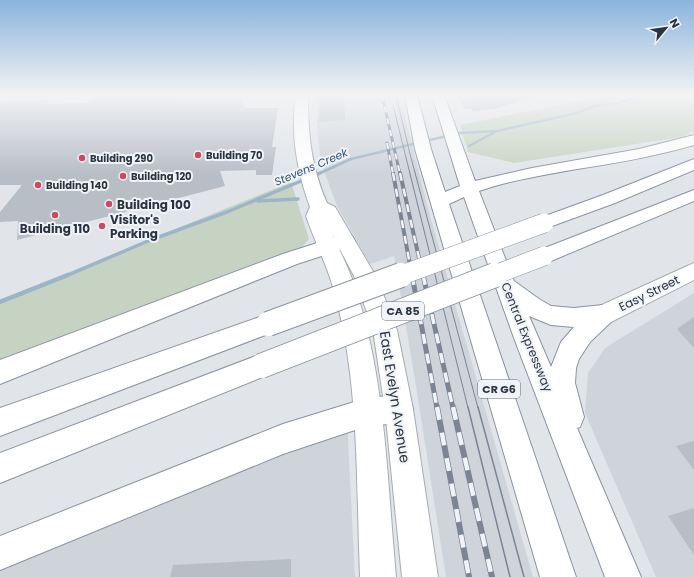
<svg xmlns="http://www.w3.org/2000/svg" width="694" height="577" font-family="Poppins,sans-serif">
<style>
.built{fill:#cfd4db}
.green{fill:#c7d3c2}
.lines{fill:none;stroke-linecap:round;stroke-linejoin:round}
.stream-far2{stroke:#9db5c9;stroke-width:2.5}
.stream-far1{stroke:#9db5c9;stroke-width:3.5}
.stream{stroke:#9db5c9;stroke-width:4.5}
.building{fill:#b8bec6}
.secondary-casing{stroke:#a6acb3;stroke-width:2}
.highway-casing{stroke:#8993a0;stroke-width:2}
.secondary{fill:#fff;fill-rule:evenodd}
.highway{fill:#fff;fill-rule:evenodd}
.tram-far1{stroke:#7b8593;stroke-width:1}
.tram{stroke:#7b8593;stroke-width:1.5}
.rail-far3-casing{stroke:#7b8593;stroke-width:3}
.rail-far2-casing{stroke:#7b8593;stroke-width:4}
.rail-far1-casing{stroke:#7b8593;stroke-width:5}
.rail-casing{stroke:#7b8593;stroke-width:6}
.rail-far3{stroke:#f0f3f7;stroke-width:2;stroke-dasharray:6;stroke-linecap:butt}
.rail-far2{stroke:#f0f3f7;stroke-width:2.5;stroke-dasharray:8;stroke-linecap:butt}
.rail-far1{stroke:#f0f3f7;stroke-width:3.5;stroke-dasharray:10;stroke-linecap:butt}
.rail{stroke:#f0f3f7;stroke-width:4.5;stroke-dasharray:13;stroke-linecap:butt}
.highway-bridge-far1-casing{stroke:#8993a0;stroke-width:20;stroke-linecap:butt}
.highway-bridge-casing{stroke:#8993a0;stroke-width:26;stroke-linecap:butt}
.highway-bridge-far1{stroke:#fff;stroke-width:19}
.highway-bridge{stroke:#fff;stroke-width:24}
.poi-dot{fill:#cc4964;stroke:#f0f3f7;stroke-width:1.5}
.labels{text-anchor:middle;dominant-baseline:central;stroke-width:4;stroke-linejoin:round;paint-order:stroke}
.far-poi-label{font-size:10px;font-weight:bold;fill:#2a3341;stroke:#f0f3f7;text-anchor:start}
.far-water-label{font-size:11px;font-style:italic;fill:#345574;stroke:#f0f3f7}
.shield{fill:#f0f3f7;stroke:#656d78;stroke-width:1}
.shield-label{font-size:11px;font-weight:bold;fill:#2a3341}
.poi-label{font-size:12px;font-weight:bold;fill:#2a3341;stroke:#f0f3f7;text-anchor:start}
.street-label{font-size:12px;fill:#2a3341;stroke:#f0f3f7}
.near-street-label{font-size:14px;fill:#2a3341;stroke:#f0f3f7}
</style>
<rect width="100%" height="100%" fill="#e1e5e9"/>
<path class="built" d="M317 95H400L428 209 533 577H446L415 380 394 256 370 264 337 206 321 163 317 128Z
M694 293V577H656L585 413 588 373 605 348Z
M347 420 355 577H0V559Z"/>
<path class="green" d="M608 95H694V131L681 137 514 163 468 152 460 125Z
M291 182 309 239 298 252 0 362V300Z"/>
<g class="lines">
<path class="stream-far2" d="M469 146 495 132
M318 174 351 159 459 133 497 131 577 113 594 106 619 103 641 95"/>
<path class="stream-far1" d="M312 177 320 173
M258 201 298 199
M66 276 148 241 227 212 306 179"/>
<path class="stream" d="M0 302 68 275"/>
</g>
<path class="building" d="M94 95H182L180 99 219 98 218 101 240 97 245 108H278L272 147H276L272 175H256V170L220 171 225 186 17 240 18 221 0 222V212L22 185H0V101L50 100 46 104 87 103Z
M320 95H344L345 120 319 122Z
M482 95H532L533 97 494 109 472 111 471 109H465L458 97Z
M694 317V348L677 329Z
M694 441V470L676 446Z
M694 508V555L668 516Z
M291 559V577H170L173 565Z"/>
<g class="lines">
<defs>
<path id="secondary" d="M296 95H308C308 135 311 166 327 203L335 207 377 278 397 330 413 409 438 577H402L385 409 373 330 355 278 332 234C340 251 349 269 355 287 386 380 387 480 396 577H360C356 481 360 380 333 287 326 263 314 240 306 216L310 207C297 171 290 133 296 95Z
M694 263V280L611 322 603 325 595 322 591 315 595 308Z"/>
<path id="highway" d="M405 95H417L431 149 445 192 460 186 432 95H444L475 181 532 168 639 149 694 135V145C656 156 617 163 577 169 544 175 511 180 479 191L514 281 539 299 551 306 574 308 603 305 611 308 615 315 611 322 590 342 579 359 576 368 575 383 584 417 580 427 577 428 641 577H605L514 338 464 197 449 204 576 577H540L415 149ZM529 316 551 325 574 327 561 342 551 367Z
M694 159V170L615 203 544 229 537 227 535 223 537 219 603 195Z
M694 190V201L551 261 544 263 537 261 534 256 537 251Z
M345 234 352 236 355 241 352 246 297 264 0 384V360L283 254Z
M268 314 276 317 280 324 276 331 0 436V408Z
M261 354 270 358 274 366 270 374 0 483V453Z
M399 395 409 399 413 409 409 419 399 423 367 426 283 454 0 570V536L283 424 367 398Z"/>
</defs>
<use href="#secondary" class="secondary-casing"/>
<use href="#highway" class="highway-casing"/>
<use href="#secondary" class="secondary"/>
<use href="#highway" class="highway"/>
<path class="tram-far1" d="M396 95 410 154 478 408
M393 105 468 408"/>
<path class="tram" d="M468 407 510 577
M478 407 524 577"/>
<defs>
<path id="rail-far3" d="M382 95 400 174
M387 143 393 174"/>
<path id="rail-far2" d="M393 173 412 276
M400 173 423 276"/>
<path id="rail-far1" d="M412 275 437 408
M423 275 453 408"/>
<path id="rail" d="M437 407 469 577
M453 407 492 577"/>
</defs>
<use href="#rail-far3" class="rail-far3-casing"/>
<use href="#rail-far2" class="rail-far2-casing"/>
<use href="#rail-far1" class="rail-far1-casing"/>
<use href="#rail" class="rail-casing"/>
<use href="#rail-far3" class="rail-far3"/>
<use href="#rail-far2" class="rail-far2"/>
<use href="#rail-far1" class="rail-far1"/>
<use href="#rail" class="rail"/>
<defs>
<path id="highway-bridge-far1" d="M399 276 544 223
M492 276 544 256"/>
<path id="highway-bridge" d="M268 324 401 275
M261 366 495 275"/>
</defs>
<use href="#highway-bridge-far1" class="highway-bridge-far1-casing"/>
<use href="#highway-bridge" class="highway-bridge-casing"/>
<use href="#highway-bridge-far1" class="highway-bridge-far1"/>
<use href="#highway-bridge" class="highway-bridge"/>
</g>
<linearGradient id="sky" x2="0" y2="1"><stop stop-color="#8ab4dc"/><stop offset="0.54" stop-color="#f2f3f5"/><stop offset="1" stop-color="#f2f3f5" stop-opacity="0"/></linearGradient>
<rect width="694" height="175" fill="url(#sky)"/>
<g class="poi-dot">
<circle cx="198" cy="155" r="4"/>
<circle cx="82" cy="158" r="4"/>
<circle cx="123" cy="176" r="4"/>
<circle cx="38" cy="185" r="4"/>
<circle cx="109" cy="204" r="4"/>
<circle cx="55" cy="215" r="4"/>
<circle cx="102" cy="226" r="4"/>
</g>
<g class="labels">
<g class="far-poi-label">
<text x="206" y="155">Building 70</text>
<text x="90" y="158">Building 290</text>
<text x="131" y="176">Building 120</text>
<text x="46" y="185">Building 140</text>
</g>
<g class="far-water-label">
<text transform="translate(311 167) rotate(-23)">Stevens Creek</text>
</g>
<g class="shield">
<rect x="382" y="302" width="42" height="18" rx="3"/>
<rect x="478" y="380" width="42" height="18" rx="3"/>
</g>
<g class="shield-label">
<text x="403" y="311">CA 85</text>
<text x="499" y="389">CR G6</text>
</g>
<g class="poi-label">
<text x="117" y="204">Building 100</text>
<text x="110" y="219">Visitor's<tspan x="110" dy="14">Parking</tspan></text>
<text x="55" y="228" text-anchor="middle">Building 110</text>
</g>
<g class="street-label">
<text transform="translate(649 293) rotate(-26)">Easy Street</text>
<text transform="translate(527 337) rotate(68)">Central Expressway</text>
</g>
<g class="near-street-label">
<text transform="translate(395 397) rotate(81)">East Evelyn Avenue</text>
</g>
</g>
<g transform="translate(666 28) rotate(61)" stroke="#f0f3f7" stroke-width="3" paint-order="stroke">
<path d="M0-3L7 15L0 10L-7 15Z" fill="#2a3341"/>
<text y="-6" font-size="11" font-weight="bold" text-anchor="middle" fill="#2a3341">N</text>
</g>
</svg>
